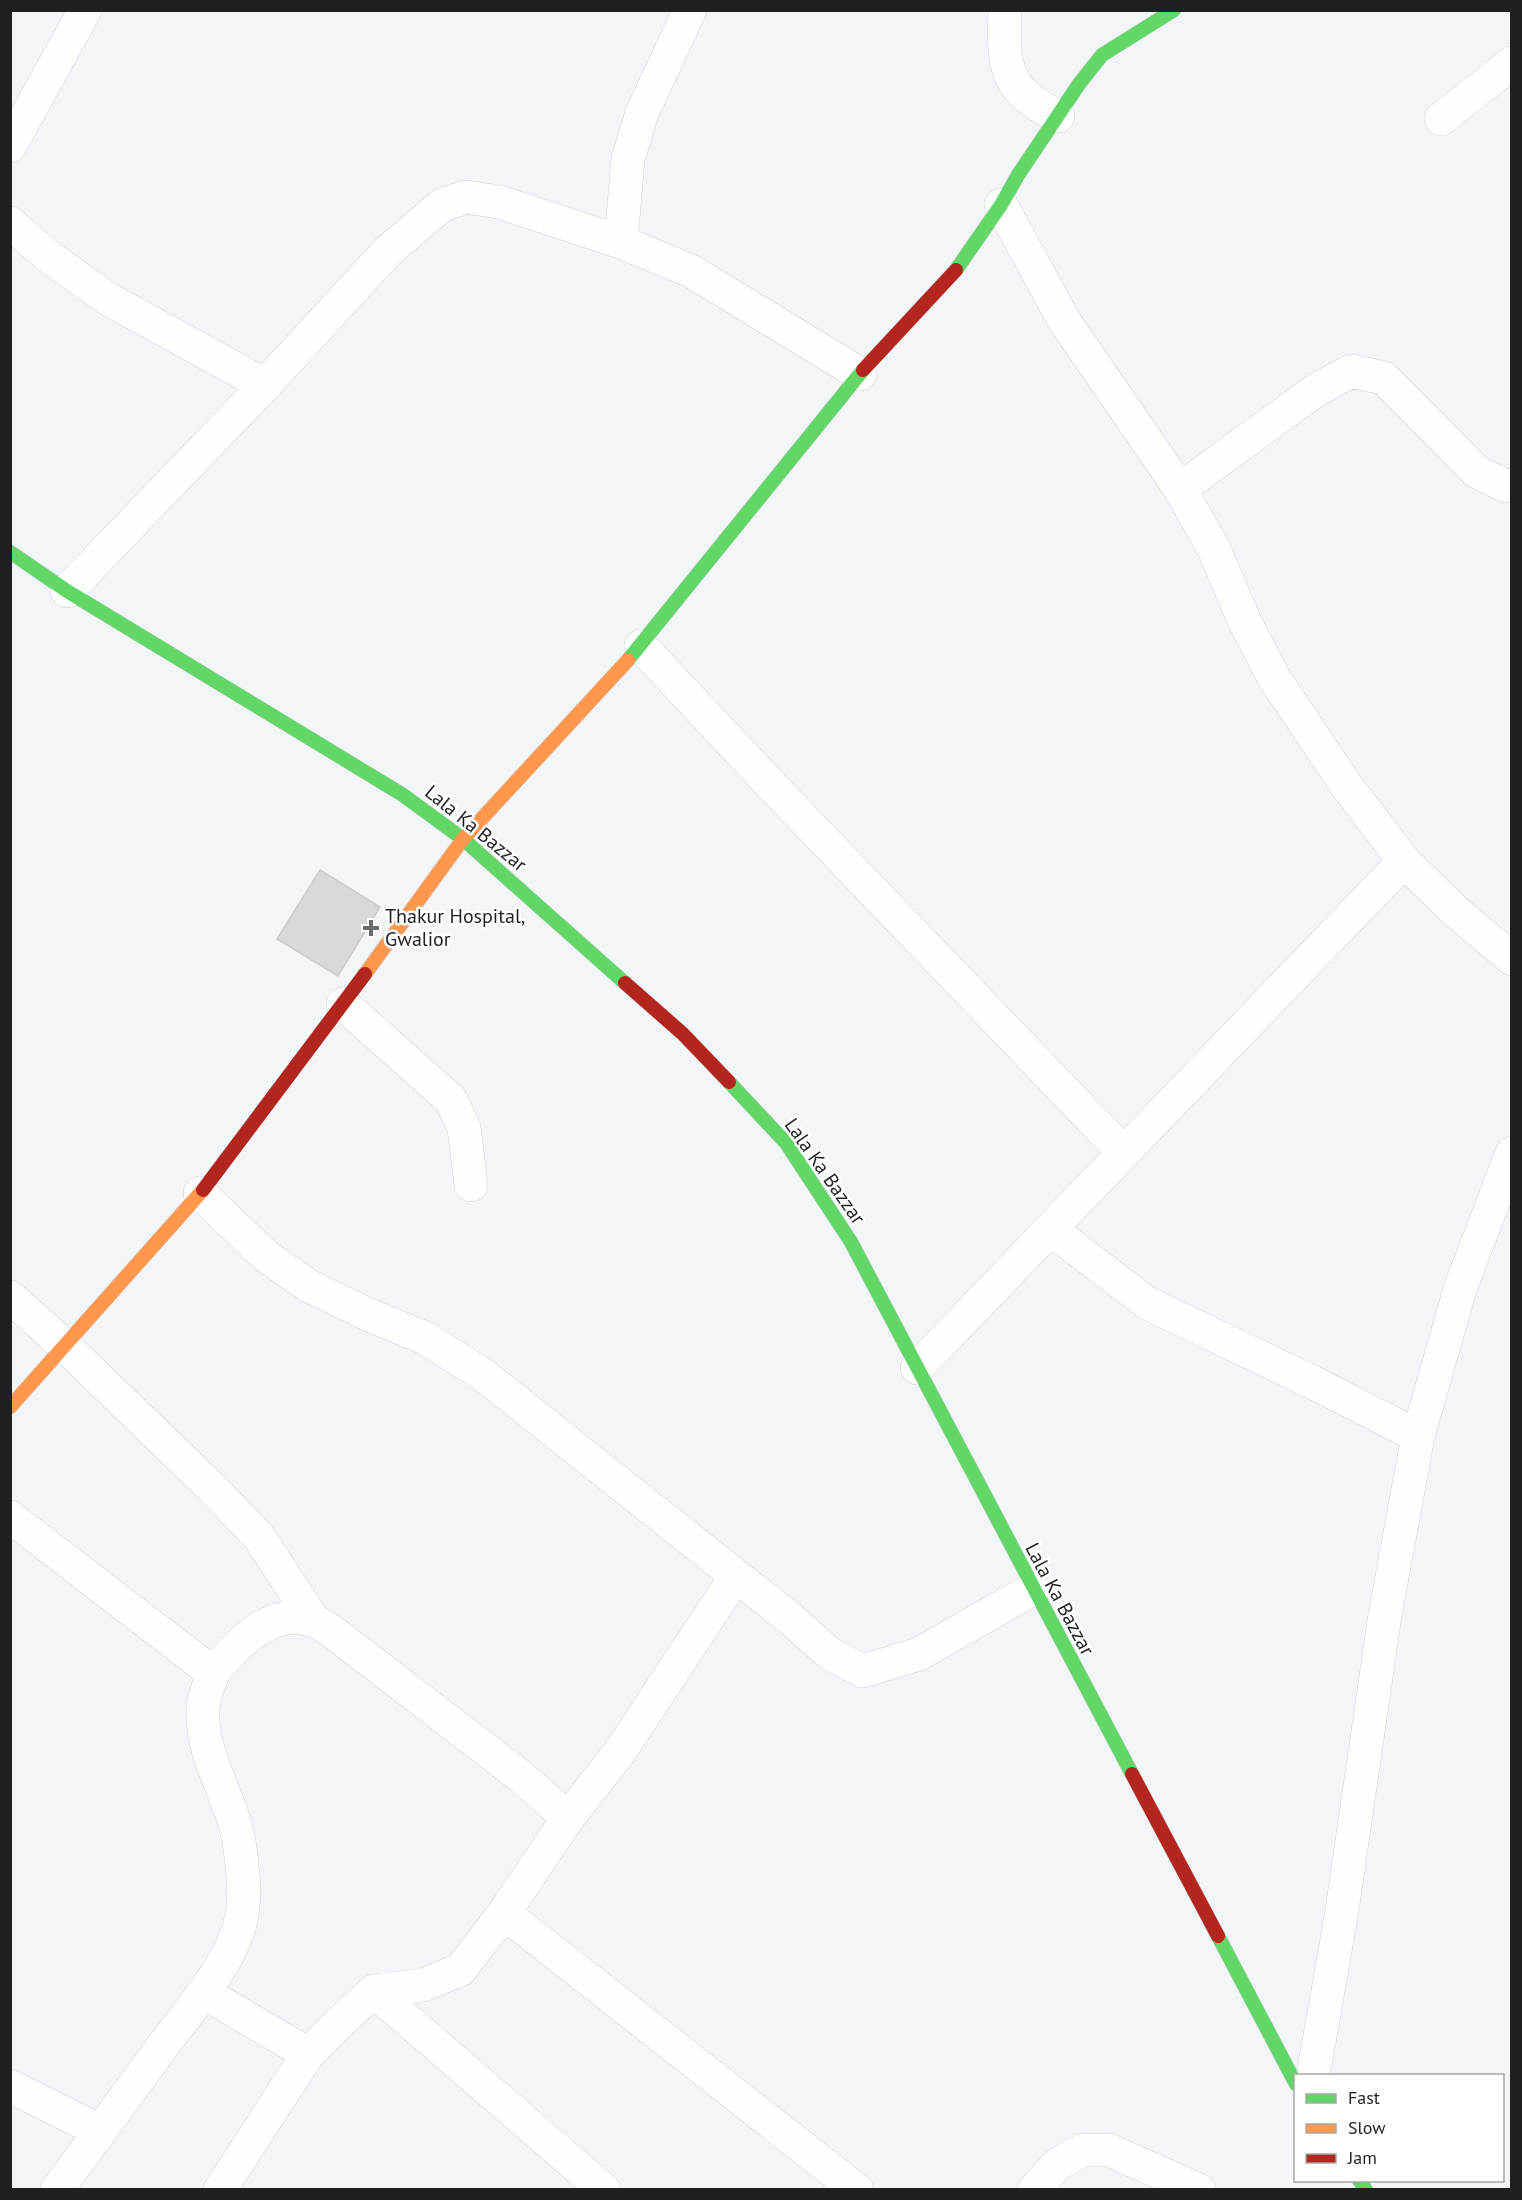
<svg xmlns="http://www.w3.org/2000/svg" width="1522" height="2200" font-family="'PT Sans',sans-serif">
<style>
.building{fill:#d7d9db;stroke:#c9cbcd;stroke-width:1.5}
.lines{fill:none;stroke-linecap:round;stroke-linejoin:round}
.street-casing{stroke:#ced0d2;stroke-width:34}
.fast-casing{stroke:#ced0d2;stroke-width:15}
.slow-casing{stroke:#ced0d2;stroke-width:15}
.jam-casing{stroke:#ced0d2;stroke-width:15}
.street{stroke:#fdfefe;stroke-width:33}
.fast{stroke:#63d668;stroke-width:14}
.slow{stroke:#ff974d;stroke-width:14}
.jam{stroke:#b3261e;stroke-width:14}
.poi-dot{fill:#696c6d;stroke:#fff;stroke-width:2}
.labels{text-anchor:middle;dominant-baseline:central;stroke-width:5;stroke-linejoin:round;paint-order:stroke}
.street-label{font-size:20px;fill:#1e2122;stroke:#fff}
.poi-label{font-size:20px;fill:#1e2122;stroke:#fff;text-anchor:start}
</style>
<rect width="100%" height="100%" fill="#f3f6f8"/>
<path class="building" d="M320 870 380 907 338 976 277 939Z"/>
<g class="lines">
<defs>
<path id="street" d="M1005 10C1003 67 1004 90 1058 116
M1441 119 1512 63
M10 146 85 10
M1001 205 1065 322 1180 489 1214 549 1244 620 1274 678 1346 785 1404 861 1454 910 1512 959
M10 223 48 256 108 299 265 385
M621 242 628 159 642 113 690 10
M1180 489 1316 390 1351 371 1384 378 1477 472 1506 486H1512
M67 591 265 385 387 252 442 205 466 197 499 202 621 242 691 271 860 374
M641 646 773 787 1123 1152
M343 1004 451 1100 464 1128 471 1185
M200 1193 267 1257 309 1286 367 1314 425 1338 482 1374 793 1621 830 1654 863 1671 919 1654 1033 1589
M1050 1229 1147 1303 1312 1382 1418 1436
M10 1297 65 1346 210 1486 259 1537 314 1621
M917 1368 1404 861
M10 1517 213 1673C238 1644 271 1605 314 1621 321 1623 328 1629 334 1633L519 1775 568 1818
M504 1913 857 2190
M374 1991 604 2190
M203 1992 308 2054
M1313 2076 1341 1917 1385 1615 1418 1436 1461 1286 1512 1153
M10 2086 100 2131
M57 2190C93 2141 129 2092 165 2043 191 2008 231 1964 241 1920 246 1896 243 1872 240 1848 234 1799 200 1758 203 1708 204 1697 209 1684 213 1673
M220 2190 308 2054 340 2022 374 1991 423 1985 460 1970 504 1913 568 1818 621 1750 736 1576
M1034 2190 1058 2164 1083 2150H1109L1199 2190"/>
<path id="fast" d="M956 270 1001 205 1018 175 1079 84 1102 55 1174 10
M10 552 67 591 403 795 463 839 625 983
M628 660 863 370
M729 1082 786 1143 851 1242 1132 1774
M1218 1936 1296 2084
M1359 2180 1366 2190"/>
<path id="slow" d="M365 974 463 839 628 660
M10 1407 203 1190"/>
<path id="jam" d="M863 370 956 270
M625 983 683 1034 729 1082
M203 1190 365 974
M1132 1774 1218 1936"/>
</defs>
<use href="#street" class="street-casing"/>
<use href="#fast" class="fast-casing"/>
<use href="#slow" class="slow-casing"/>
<use href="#jam" class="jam-casing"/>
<use href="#street" class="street"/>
<use href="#fast" class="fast"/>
<use href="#slow" class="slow"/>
<use href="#jam" class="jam"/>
</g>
<path class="poi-dot" d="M368 919h6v6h6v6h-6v6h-6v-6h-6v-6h6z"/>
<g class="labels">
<g class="street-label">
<text transform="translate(476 828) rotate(39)">Lala Ka Bazzar</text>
<text transform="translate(825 1171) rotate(55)">Lala Ka Bazzar</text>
<text transform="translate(1060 1599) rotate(62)">Lala Ka Bazzar</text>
</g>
<g class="poi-label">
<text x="385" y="916">Thakur Hospital,<tspan x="385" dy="23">Gwalior</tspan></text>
</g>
</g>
<rect width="1522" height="2200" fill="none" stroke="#1e2122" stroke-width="24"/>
<rect x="1294" y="2074" width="210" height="108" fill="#ffffff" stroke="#a5a6a7" stroke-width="1.5"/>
<rect x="1306" y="2094" width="30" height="9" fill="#63d668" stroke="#a5a6a7" stroke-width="1.5"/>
<text x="1348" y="2104" font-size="18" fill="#1e2122">Fast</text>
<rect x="1306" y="2124" width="30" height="9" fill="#ff974d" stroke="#a5a6a7" stroke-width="1.5"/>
<text x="1348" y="2134" font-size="18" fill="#1e2122">Slow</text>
<rect x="1306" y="2154" width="30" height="9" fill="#b3261e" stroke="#a5a6a7" stroke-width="1.5"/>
<text x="1348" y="2164" font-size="18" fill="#1e2122">Jam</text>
</svg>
